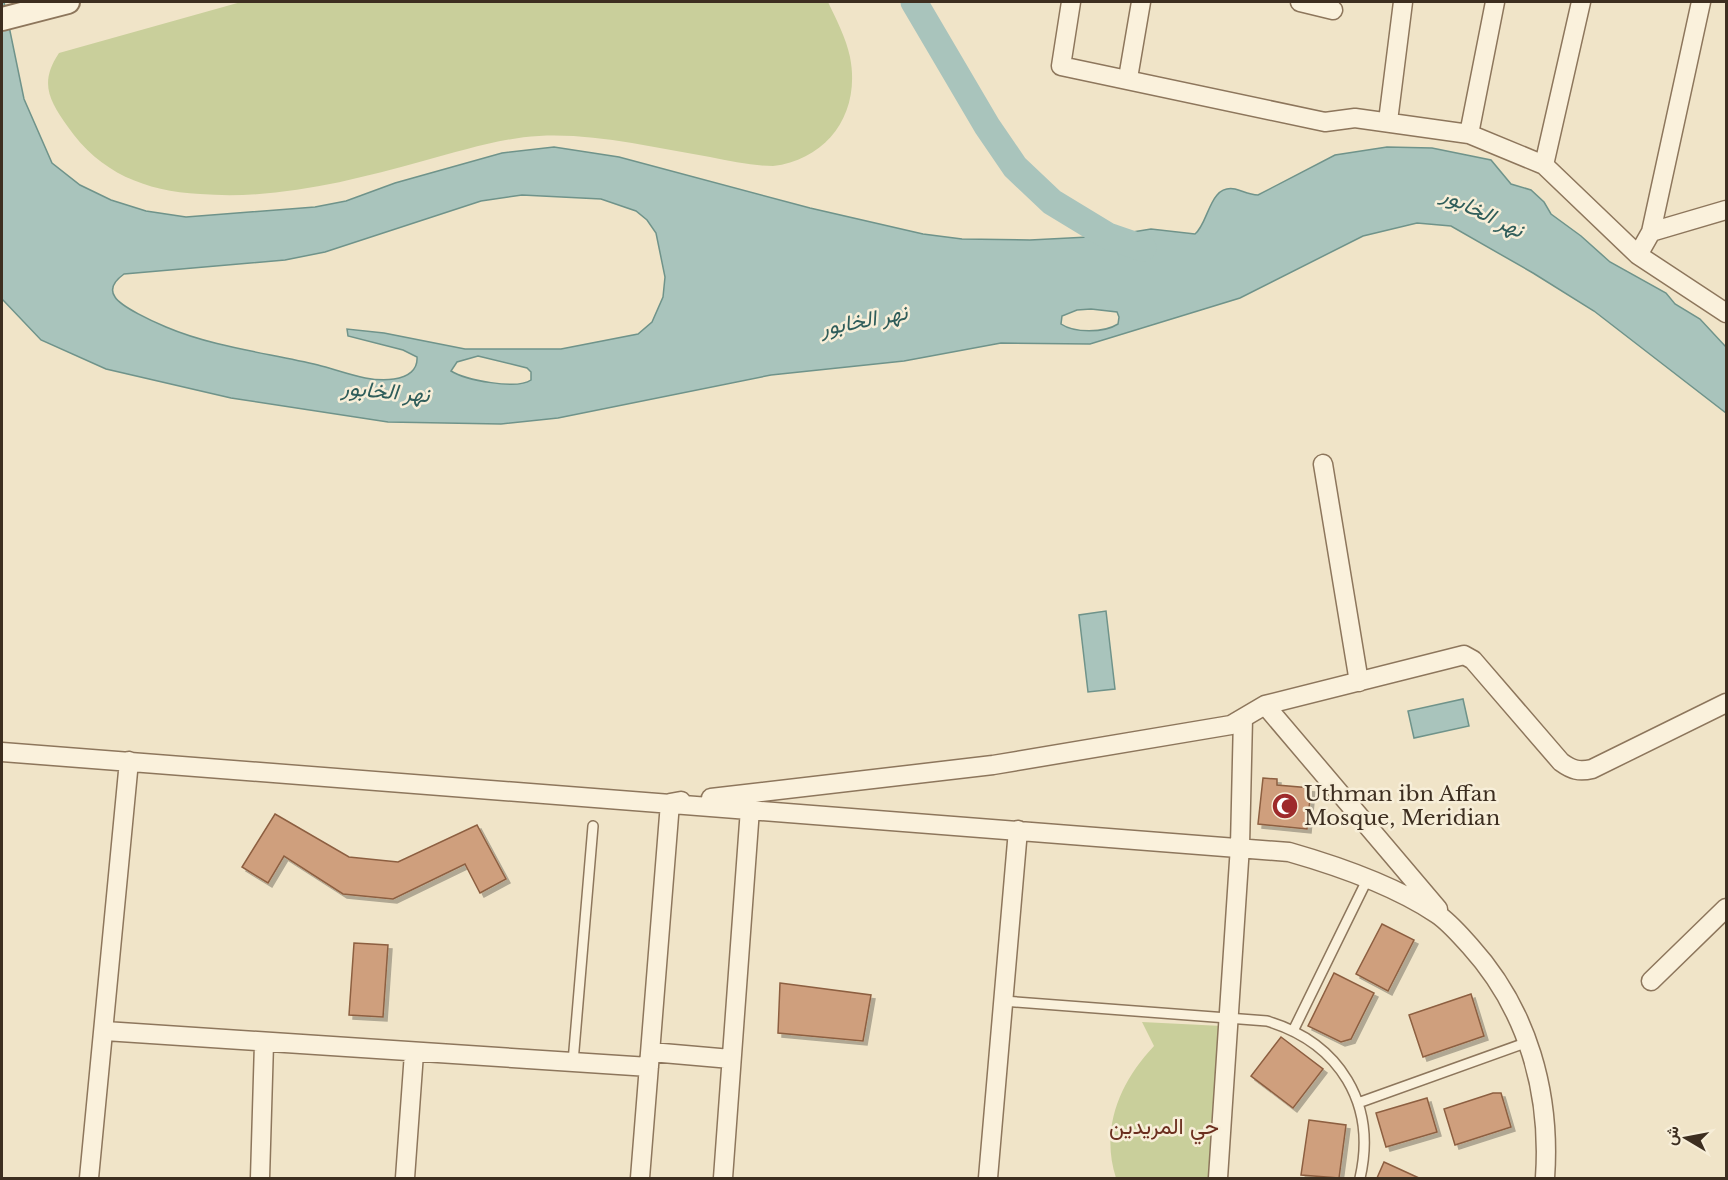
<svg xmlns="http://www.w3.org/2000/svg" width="1728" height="1180" font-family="'Libre Baskerville',Vazirmatn,serif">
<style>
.green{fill:#c9cf9b}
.water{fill:#a9c4bc;stroke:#6f938a;stroke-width:1.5;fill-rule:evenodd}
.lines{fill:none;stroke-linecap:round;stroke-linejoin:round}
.river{stroke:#a9c4bc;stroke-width:27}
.building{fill:#cf9f7d;stroke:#8d5f41;stroke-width:1.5;filter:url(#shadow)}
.service-casing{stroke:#8d765c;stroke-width:12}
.minor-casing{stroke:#8d765c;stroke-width:21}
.tertiary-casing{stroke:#8d765c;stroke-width:26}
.service{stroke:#faf1dc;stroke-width:9}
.minor{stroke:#faf1dc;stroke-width:18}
.tertiary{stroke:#faf1dc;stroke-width:22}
.labels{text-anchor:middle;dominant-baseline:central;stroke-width:5;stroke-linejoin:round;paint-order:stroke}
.poi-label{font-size:21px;fill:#3d2e20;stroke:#f7eed8;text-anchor:start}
.water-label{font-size:22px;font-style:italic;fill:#2f5d5a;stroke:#f7eed8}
.neighbourhood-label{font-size:22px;fill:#6b2e1e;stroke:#f7eed8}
</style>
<defs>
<filter id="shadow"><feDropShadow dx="4" dy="4" stdDeviation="0" flood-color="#0004"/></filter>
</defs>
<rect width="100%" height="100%" fill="#f0e4c8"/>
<path class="green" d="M241 2H828C836 19 846 38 850 57 861 113 828 159 773 166 752 166 731 161 710 157 653 148 596 133 539 136 500 138 461 151 423 161 350 181 277 200 200 194 145 191 100 173 68 127 49 100 39 83 59 53Z
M1142 1022 1222 1026 1211 1178H1116C1100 1128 1120 1082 1154 1046Z"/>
<path class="water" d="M2 2H4L24 99 52 163 80 185 111 200 146 211 186 217 315 207 346 201 395 183 502 153 554 147 619 157 810 208 923 234 962 239 1030 240 1108 236 1151 229 1195 234C1209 223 1209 184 1235 189 1243 191 1249 195 1258 195L1335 155 1387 147 1432 148 1491 160 1511 184 1531 190 1544 202 1551 214 1581 236 1610 262 1666 293 1675 304 1700 319 1726 347V413L1594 311 1533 273 1451 226 1417 223 1363 236 1240 298 1090 344 1001 343 904 361 771 375 558 418 501 424 388 422 231 398 106 369 41 340 2 299ZM522 195 601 199 636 211 647 220 656 233 665 277 663 297 652 322 638 334 561 349H465L384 333 347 329 348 336 403 350 417 357C418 370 408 377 394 379 369 383 342 371 318 365 268 353 213 347 166 327 154 322 121 307 115 297 108 287 117 279 124 274L285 260 325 252 481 201ZM1091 309 1117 312 1119 317 1118 324C1104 333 1074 333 1061 324L1062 316 1077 310ZM478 356 527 368 531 372V380C517 390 465 380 451 371L457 362Z
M1106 611 1115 689 1088 692 1079 615Z
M1463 699 1469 726 1414 738 1408 711Z"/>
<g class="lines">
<path class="river" d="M914 2 987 126 1015 167 1052 202 1108 236 1143 248"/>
</g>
<path class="building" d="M1263 778 1277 779V785L1311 788 1307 829 1258 824Z
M275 814 349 857 398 862 477 825 506 879 480 893 465 864 393 899 343 894 284 856 268 883 242 867Z
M1382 924 1414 940 1388 991 1356 974Z
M354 943 388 945 383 1017 349 1015Z
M1334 973 1374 993 1351 1039 1341 1042 1308 1026Z
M780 983 871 995 863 1041 778 1033Z
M1471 994 1484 1036 1423 1057 1409 1015Z
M1281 1037 1323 1069 1293 1108 1251 1076Z
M1493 1093H1501L1511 1127 1455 1145 1444 1109Z
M1427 1098 1437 1132 1386 1147 1376 1113Z
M1309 1120 1346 1125 1339 1178 1301 1175Z
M1384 1162 1419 1178H1377Z"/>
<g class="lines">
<defs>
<path id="service" d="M1003 1001 1267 1021C1340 1043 1377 1104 1360 1178
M1293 1031 1367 880
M573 1062 593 826
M1358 1103 1528 1042"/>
<path id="minor" d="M1071 2 1061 66 1325 122 1355 118 1469 134 1544 165 1638 255 1726 313
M1300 2 1333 10
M1128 78 1141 2
M1388 121 1403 2
M1469 134 1495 2
M1544 165 1581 2
M1651 232 1726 210
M1638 255 1651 232 1701 2
M1323 464 1359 682
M1265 705 1438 909
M2 752 1289 852C1338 866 1394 885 1437 914 1449 922 1460 935 1470 946 1528 1010 1551 1093 1545 1178
M711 798 993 765 1231 725 1265 705 1464 655 1473 660 1561 762C1572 770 1579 772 1592 769L1726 703
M1651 981 1726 908
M105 1031 649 1067
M651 1052 731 1059
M89 1178 129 761
M260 1178 264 1043
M405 1178 414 1053
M640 1178 670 803 681 801
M723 1178 750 809
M988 1178 1018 830
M1218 1178 1240 846 1243 718"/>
<path id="tertiary" d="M2 19 68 2"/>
</defs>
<use href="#service" class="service-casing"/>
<use href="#minor" class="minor-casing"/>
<use href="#tertiary" class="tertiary-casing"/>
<use href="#service" class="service"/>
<use href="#minor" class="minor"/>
<use href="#tertiary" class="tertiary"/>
</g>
<defs>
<symbol id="mosque-disc" viewBox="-11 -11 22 22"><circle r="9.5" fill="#9e2a2b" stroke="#f7eed8"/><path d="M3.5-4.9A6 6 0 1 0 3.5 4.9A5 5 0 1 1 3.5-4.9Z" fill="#fff"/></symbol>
</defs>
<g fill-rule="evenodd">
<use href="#mosque-disc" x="1270" y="791" width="30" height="30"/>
</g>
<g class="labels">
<g class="poi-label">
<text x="1304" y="794">Uthman ibn Affan<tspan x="1304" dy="24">Mosque, Meridian</tspan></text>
</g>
<g class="water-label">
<text transform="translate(1483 212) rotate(26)">نهر الخابور</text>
<text transform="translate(864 320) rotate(-11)">نهر الخابور</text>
<text transform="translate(386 391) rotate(5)">نهر الخابور</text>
</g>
<g class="neighbourhood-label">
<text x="1164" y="1126">حي المريدين</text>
</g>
</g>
<rect width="1728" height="1180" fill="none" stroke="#3d2e20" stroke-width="6"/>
<g transform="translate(1686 1138) rotate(280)" stroke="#f7eed8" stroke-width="4.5" paint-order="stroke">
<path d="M0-4.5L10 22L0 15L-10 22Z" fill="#3d2e20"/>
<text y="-9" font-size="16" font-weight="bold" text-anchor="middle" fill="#3d2e20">ش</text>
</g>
</svg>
